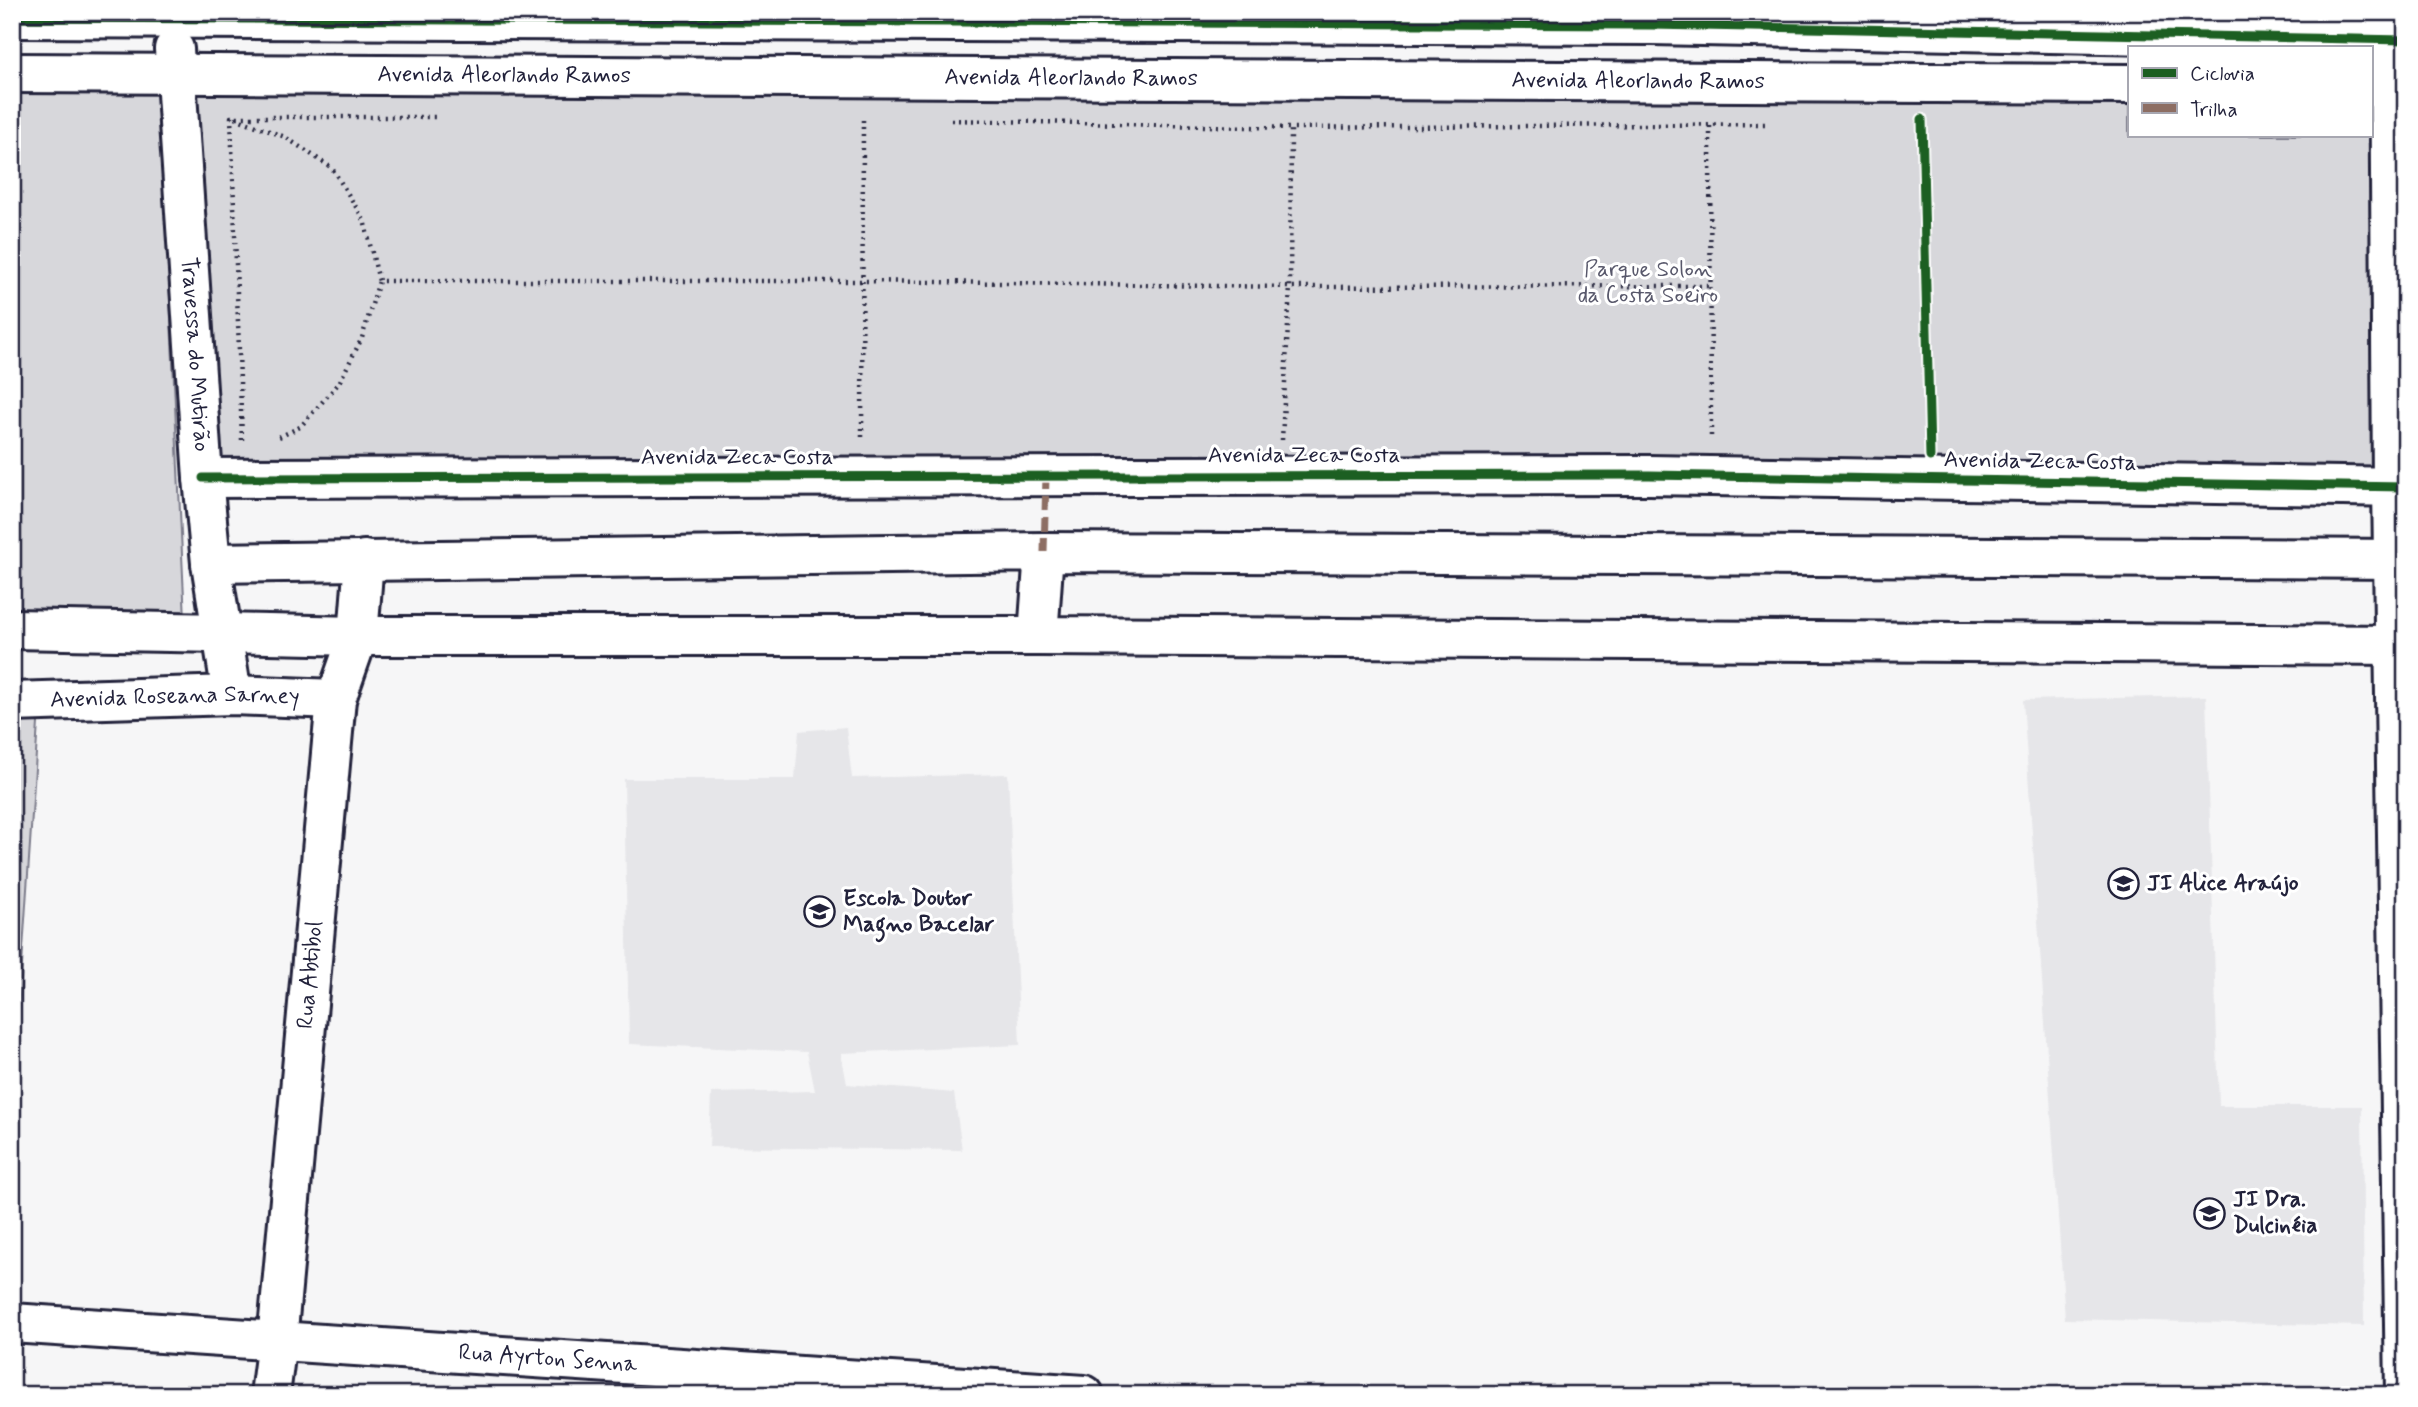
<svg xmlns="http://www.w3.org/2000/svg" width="2418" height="1407" font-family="Mynerve,sans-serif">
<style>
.built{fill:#e6e6e9}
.green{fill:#d7d7db;stroke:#7c7c8b;stroke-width:2}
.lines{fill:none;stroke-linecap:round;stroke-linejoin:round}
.minor-casing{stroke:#22223b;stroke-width:44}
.major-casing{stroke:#22223b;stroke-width:44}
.path{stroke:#22223b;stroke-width:4.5;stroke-dasharray:2 5;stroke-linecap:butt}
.minor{stroke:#fff;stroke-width:38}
.major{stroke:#fff;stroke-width:38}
.quiet{stroke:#8d6e63;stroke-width:7;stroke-dasharray:14 7;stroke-linecap:butt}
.cycleway-casing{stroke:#fff;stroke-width:13}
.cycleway{stroke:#1b5e20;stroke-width:9}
.labels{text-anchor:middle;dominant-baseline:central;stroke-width:6;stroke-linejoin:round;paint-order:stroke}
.street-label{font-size:23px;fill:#22223b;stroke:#fff}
.park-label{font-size:23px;fill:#58586b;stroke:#fff}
.poi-label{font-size:23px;font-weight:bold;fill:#22223b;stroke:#fff;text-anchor:start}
</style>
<rect width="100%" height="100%" fill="#f6f6f7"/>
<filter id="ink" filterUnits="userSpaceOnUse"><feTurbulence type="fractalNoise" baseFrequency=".0143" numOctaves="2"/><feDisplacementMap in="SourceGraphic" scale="14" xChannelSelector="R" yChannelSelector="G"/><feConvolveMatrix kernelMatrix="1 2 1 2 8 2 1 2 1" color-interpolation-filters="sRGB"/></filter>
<g filter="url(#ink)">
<path class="built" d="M2206 696 2219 1106H2362L2364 1326 2065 1319 2023 700Z
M846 727 852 778 1008 774 1020 1045 841 1053 847 1084 954 1093 962 1150 709 1147 711 1093 815 1091 807 1052 629 1044 624 779H795L799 731Z"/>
<path class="green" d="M160 82 185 619 12 617V83Z
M190 86 2129 92V135H2371L2388 472 201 470Z
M12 708H39L12 1116Z"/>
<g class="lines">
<defs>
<g id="minor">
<path d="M2389 14 2392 486 2405 1395"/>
<path d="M12 18 1652 25 2406 40"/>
<path id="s1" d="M174 49 203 478 211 563 232 695"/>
<path id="s2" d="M12 73 2129 84"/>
<path d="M203 478 1649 475 2406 487"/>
<path d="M12 629 222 633"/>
<path id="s3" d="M12 702 232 695 336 699"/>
<path id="s4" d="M12 1323 1084 1395"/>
<path id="s5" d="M270 1395 277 1341 336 699 358 636 364 560"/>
</g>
<path id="major" d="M211 563 1044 552 2406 559
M222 633 358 636H1038L2406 645
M1038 636 1044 552"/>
</defs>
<use href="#minor" class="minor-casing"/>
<use href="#major" class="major-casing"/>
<path class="path" d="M235 118 285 137 332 168 364 220 379 281
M951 120 1291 128 1768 124
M1710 126 1711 439
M279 437 300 427 339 383 362 338 379 281H861L1290 287 1709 286
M862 437 863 118
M242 440 231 117H438
M1282 440 1290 287 1291 128"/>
<use href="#minor" class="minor"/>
<use href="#major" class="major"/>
<path class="quiet" d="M1044 552 1046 476"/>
<defs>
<path id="cycleway" d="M12 18 1652 25 2406 40
M1922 119 1930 457
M203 478 1649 475 2406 487"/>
</defs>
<use href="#cycleway" class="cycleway-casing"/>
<use href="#cycleway" class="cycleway"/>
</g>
</g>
<defs>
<symbol id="school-ring" viewBox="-11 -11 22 22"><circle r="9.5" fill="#fff" stroke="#22223b" stroke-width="1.5"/><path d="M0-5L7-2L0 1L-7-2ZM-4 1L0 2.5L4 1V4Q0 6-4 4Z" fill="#22223b"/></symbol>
</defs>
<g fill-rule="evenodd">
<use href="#school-ring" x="2106" y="866" width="35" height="35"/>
<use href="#school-ring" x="802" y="894" width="35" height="35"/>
<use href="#school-ring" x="2192" y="1196" width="35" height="35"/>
</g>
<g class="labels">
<g class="street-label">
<text stroke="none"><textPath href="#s2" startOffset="492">Avenida Aleorlando Ramos</textPath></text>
<text stroke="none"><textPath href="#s2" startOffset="1059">Avenida Aleorlando Ramos</textPath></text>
<text stroke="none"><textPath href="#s2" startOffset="1626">Avenida Aleorlando Ramos</textPath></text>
<text stroke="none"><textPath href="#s1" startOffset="306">Travessa do Mutirão</textPath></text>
<text x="1304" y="456">Avenida Zeca Costa</text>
<text x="737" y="458">Avenida Zeca Costa</text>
<text transform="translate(2040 462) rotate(1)">Avenida Zeca Costa</text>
<text stroke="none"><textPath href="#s3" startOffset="163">Avenida Roseana Sarney</textPath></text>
<text stroke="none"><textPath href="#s5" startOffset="422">Rua Abtibol</textPath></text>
<text stroke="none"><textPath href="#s4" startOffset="537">Rua Ayrton Senna</textPath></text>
</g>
<g class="park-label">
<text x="1648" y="270">Parque Solon<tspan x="1648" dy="26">da Costa Soeiro</tspan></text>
</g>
<g class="poi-label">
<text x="2147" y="884">JI Alice Araújo</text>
<text x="843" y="899">Escola Doutor<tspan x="843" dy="26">Magno Bacelar</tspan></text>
<text x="2233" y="1200">JI Dra.<tspan x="2233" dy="26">Dulcinéia</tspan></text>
</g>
</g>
<rect width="2418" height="1407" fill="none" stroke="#fff" stroke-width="42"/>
<rect x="21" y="21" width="2376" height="1365" fill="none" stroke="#22223b" stroke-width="2.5" filter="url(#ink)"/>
<rect x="2128" y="46" width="245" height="91" fill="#ffffff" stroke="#a7a7b1" stroke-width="2"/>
<rect x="2142" y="68" width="35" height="10" fill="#1b5e20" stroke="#a7a7b1" stroke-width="2"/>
<text x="2190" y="80" font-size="21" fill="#22223b">Ciclovia</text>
<rect x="2142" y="103" width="35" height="10" fill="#8d6e63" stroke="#a7a7b1" stroke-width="2"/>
<text x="2190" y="116" font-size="21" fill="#22223b">Trilha</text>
</svg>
